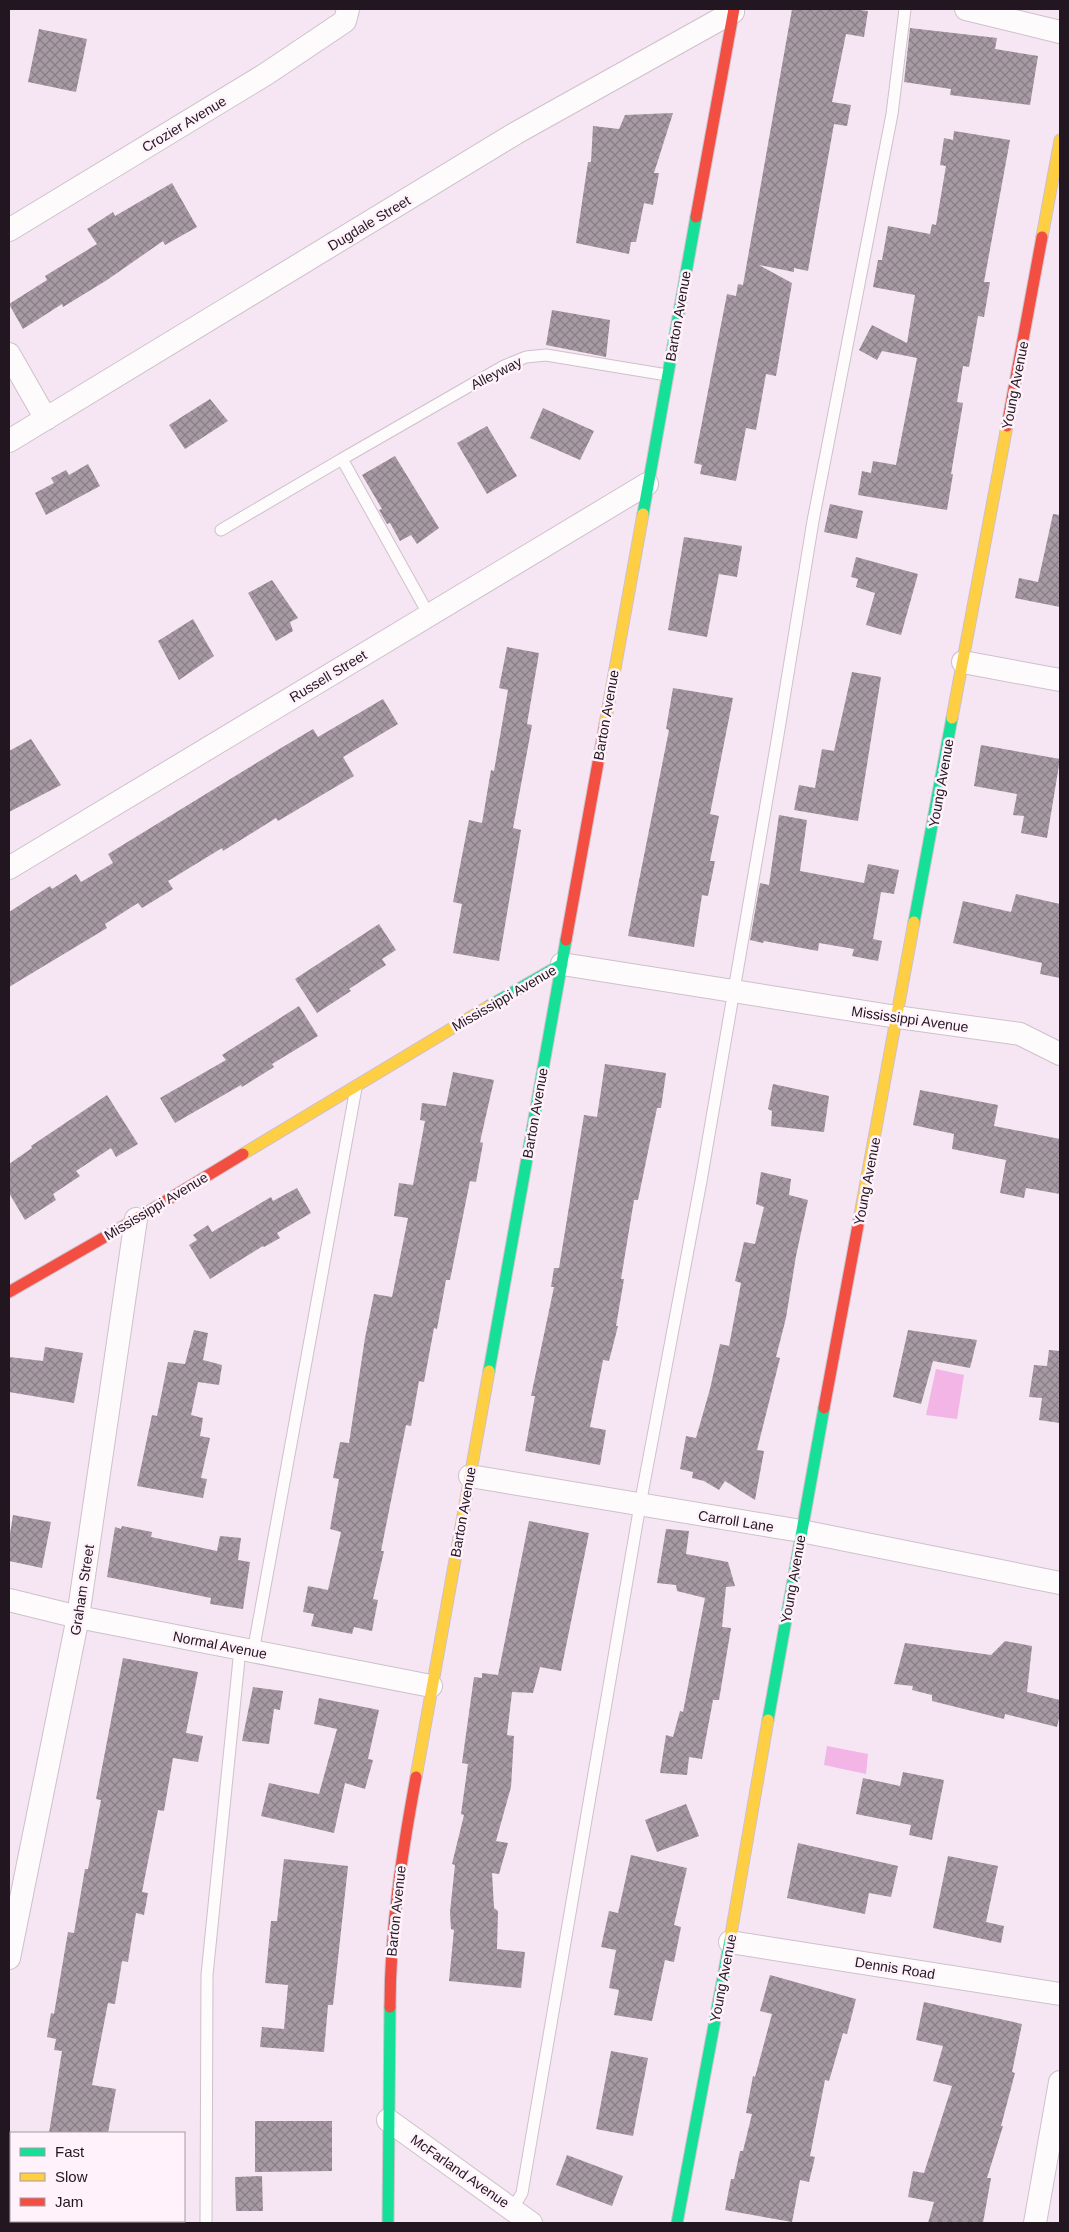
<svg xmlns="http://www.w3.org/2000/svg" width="1069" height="2232" font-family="Helvetica,sans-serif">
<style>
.water{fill:#f2b5e5}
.building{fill:url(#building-cross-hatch)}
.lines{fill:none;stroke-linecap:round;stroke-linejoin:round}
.lane-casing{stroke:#cec1cb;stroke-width:13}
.street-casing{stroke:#cec1cb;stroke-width:24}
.fast-casing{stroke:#cec1cb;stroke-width:13}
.slow-casing{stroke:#cec1cb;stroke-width:13}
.jam-casing{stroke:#cec1cb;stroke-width:13}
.lane{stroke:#fefbfd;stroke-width:11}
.street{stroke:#fefbfd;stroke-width:22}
.fast{stroke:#16e098;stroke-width:11}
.slow{stroke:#ffcf43;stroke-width:11}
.jam{stroke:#f24e42;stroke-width:11}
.labels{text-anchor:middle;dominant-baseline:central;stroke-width:5;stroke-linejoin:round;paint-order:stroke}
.street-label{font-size:14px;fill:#221720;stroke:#fff2fb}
</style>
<defs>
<pattern id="building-cross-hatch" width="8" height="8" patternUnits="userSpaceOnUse" patternTransform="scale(1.25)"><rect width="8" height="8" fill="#a79aa4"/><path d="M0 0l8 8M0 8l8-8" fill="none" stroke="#887d85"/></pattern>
</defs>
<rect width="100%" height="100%" fill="#f6e5f2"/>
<path class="water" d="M936 1369 964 1375 957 1419 926 1415Z
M827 1746 868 1754 866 1774 824 1765Z"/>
<path class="building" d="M792 9H852L868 11 864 37 846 34 832 102 851 105 847 126 834 124 808 271 794 268V272L759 265 792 283 776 376 766 374 756 430 746 428 736 481 700 474 702 465 694 463 727 294 736 296 738 284 743 285Z
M910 28 997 38 995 49 1038 56 1030 105 950 95 951 89 904 82Z
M39 29 87 39 76 92 28 82Z
M673 113 654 173H659L653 205 644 203 636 242H631L629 254 576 243 588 162H591L593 126 619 129 625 115Z
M954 131 1010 140 984 282H990L984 317 978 316 969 367 963 366 957 402 963 403 951 474H953L947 510 858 495 862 471 871 473 873 461 896 465 917 358 882 351 877 360 859 350 872 325 907 343 915 295 873 287 878 260H882L888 226 930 234 932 224 936 225 946 166 940 165 944 138 953 140Z
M172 183 197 227 165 245 163 241 107 280 63 307 62 304 23 329 9 304 47 280 45 276 97 244 87 229 113 212 115 216Z
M552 310 610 320 606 357 546 345Z
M210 399 228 421 185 449 169 425Z
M543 408 594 431 580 460 530 438Z
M487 426 517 476 487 494 457 443Z
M395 456 439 528 417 544 411 535 400 541 390 523 387 524 379 510 382 509 362 475Z
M88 464 100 486 46 515 35 493 54 483 51 478 66 470 69 475Z
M830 504 863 511 857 539 824 532Z
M1053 514 1060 515V607L1015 598 1019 578 1038 582Z
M684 537 742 546 737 577 719 574 707 637 668 630Z
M856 557 918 574 901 635 866 625 875 593 856 587 858 579 851 577Z
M272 580 298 618 290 622 293 631 276 641 248 593Z
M193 619 214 656 179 680 158 641Z
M507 647 539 653 527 724 532 725 513 828 521 830 499 961 453 953 462 904 453 902 469 820 482 823 491 770 494 771 508 690 499 688Z
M852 672 881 677 858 821 794 810 799 785 815 788 822 749 834 751Z
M673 688 733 698 710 814 719 816 710 861H715L708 896 702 895 694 947 628 936 669 730 666 729Z
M383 699 398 724 343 757 354 776 278 821 276 818 223 851 222 848 168 881 173 889 142 908 138 903 105 924 107 928 9 987V912L50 886 52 889 76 874 81 882 113 863 108 854 276 751 313 729 318 737Z
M31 739 61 785 9 812V751Z
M981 745 1060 759 1047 838 1021 833 1024 816 1013 815 1017 794 974 786Z
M779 815 807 820 800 871 864 883 868 864 899 870 894 894 881 892 873 939 882 941 878 961 852 956 854 949 819 943 818 951 764 941 763 943 750 940 760 883 769 885Z
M1016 894 1060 904V978L1040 974 1042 963 953 943 963 901 1011 912Z
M379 924 396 950 382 959 386 965 349 989 351 991 317 1013 295 979Z
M299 1006 318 1036 272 1064 274 1067 242 1087 241 1085 175 1123 160 1098 226 1060 222 1055Z
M605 1064 666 1073 661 1108H657L638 1200H634L621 1279H624L616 1326H618L609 1361 603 1360 590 1427 606 1430 600 1465 525 1451 535 1396H531L554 1287H551L554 1268H559L584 1115 597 1117Z
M453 1072 494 1080 480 1142 483 1143 476 1182 470 1181 450 1280H446L437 1329 434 1328 424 1382 419 1381 411 1426 406 1425 381 1551H384L373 1599 378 1600 372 1631 354 1627 352 1634 311 1626 314 1614 303 1612 308 1586 328 1590 341 1532 330 1529 339 1479 333 1478 340 1442 349 1443 365 1338 374 1294 392 1297 408 1218 394 1216 399 1183 413 1185 425 1121 420 1120 422 1103 446 1106Z
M773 1084 829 1096 824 1132 771 1126 772 1111 768 1109Z
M920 1090 998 1105 994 1126 1060 1139V1194L1026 1188 1024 1198 1000 1193 1006 1160 952 1149 954 1134 913 1125Z
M107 1095 138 1144 116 1157 111 1148 76 1171 80 1176 53 1194 56 1200 25 1220 9 1193V1164L32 1148 31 1146Z
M761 1172 791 1179 789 1195 808 1200 796 1256 786 1318 776 1357 780 1358 757 1450 764 1451 755 1500 725 1481 719 1490 704 1481 692 1478 693 1472 680 1469 686 1436 696 1438 710 1389 720 1344 729 1346 741 1283 735 1281 744 1242 755 1244 764 1207 756 1204Z
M297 1188 311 1213 277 1233 280 1238 264 1247 263 1246 210 1279 189 1245 197 1240 193 1235 208 1225 212 1232 271 1197 273 1201Z
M194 1330 208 1333 203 1360 222 1365 219 1385 198 1382 191 1415 203 1418 200 1436 210 1438 201 1478 207 1479 203 1498 137 1486 152 1415 157 1416 168 1362 185 1364Z
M908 1330 977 1340 970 1368 933 1361 921 1404 893 1397Z
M45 1347 83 1353 74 1403 9 1392V1357L43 1361Z
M1049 1350 1060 1351V1423L1039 1420 1042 1398 1029 1397 1034 1365 1047 1366Z
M13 1515 51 1522 42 1568 9 1561V1540Z
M529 1521 589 1533 561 1671 540 1667 533 1693 512 1692 507 1735 514 1736 511 1787 496 1841 508 1843 499 1874 492 1873 494 1908 498 1911 497 1949 525 1952 521 1988 449 1981 454 1930 451 1929 450 1912 455 1865 452 1864 464 1815 461 1814 468 1764 462 1763 474 1677 482 1678V1673L498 1675Z
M122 1526 152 1532 151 1537 217 1551 220 1536 241 1538 238 1560 250 1562 243 1609 210 1604 211 1598 107 1577 115 1527 121 1529Z
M666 1529 689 1531 686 1554 728 1562 735 1586 726 1587 722 1627 731 1628 719 1700H713L702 1759 689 1757 687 1775 660 1773 666 1735 673 1737 680 1711 683 1712 705 1598 677 1591 676 1585 657 1583Z
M1005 1641 1032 1646 1027 1692 1060 1700V1714L1057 1727 1005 1714 1004 1719 932 1701V1695L912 1690 913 1686 894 1684 905 1643 991 1655Z
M123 1658 198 1672 186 1733 203 1736 198 1762 173 1758 164 1811 158 1810 142 1892 148 1893 144 1915 136 1913 128 1962 122 1961 115 2004 108 2003 92 2085 116 2089 108 2133H49L62 2051 54 2050 56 2039 47 2037 51 2013 54 2014 68 1932 74 1933 85 1869H88L101 1800 96 1799Z
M253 1687 283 1691 280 1710 274 1709 269 1744 242 1741Z
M319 1698 379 1710 368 1759 373 1760 365 1789 345 1783 334 1833 261 1816 269 1783 319 1794 337 1729 314 1724Z
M903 1772 944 1780 932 1840 909 1835 911 1825 856 1814 863 1778 900 1786Z
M686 1804 699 1836 657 1852 645 1820Z
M798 1843 898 1866 891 1897 869 1893 865 1914 787 1898Z
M631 1855 687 1868 674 1925 681 1927 674 1962 665 1960 652 2021 614 2015 619 1990 609 1988 616 1950 601 1947 609 1911 618 1913Z
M948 1856 998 1866 986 1922 1004 1926 1001 1943 933 1928Z
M284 1859 348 1866 333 2005H328L324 2052 260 2047 262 2027 284 2029 288 1985 265 1983 271 1921H277Z
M770 1975 856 1999 847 2034 843 2033 829 2081 825 2080 810 2156 815 2157 809 2182 800 2180 792 2222 725 2210 731 2179H734L740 2151H743L752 2114 746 2113 753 2076 755 2077 772 2014 760 2011Z
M924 2002 1022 2024 1012 2072 1015 2073 1001 2126H1003L987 2178H991L983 2223H928L934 2202 908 2197 913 2171 924 2173 952 2086 933 2081 943 2046 916 2040Z
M611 2051 648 2058 633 2136 596 2129Z
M255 2121H332V2171L255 2172Z
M567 2155 623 2176 612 2206 556 2185Z
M262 2176 263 2211H236L235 2177Z"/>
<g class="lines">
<defs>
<path id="lane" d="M221 530 342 459
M429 615 342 459 504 366 526 357 546 355 667 375
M253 1652 356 1088
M513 2208 522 2193 640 1505 701 1181 777 741 813 521 892 114 905 9
M206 2223 207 1975 240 1649"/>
<path id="street" d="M966 9 1060 32
M9 230 266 74 345 21 348 9
M9 354 46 419
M9 441 516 133 733 12
M963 662 1060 680
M9 868 647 484
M562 964 897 1017 1020 1034 1060 1054
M470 1476 801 1531 1060 1583
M9 1600 78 1617 431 1686
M730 1942 1060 1994
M9 1958 78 1617 136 1219
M388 2120 531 2223
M12 2221 15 2223
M1035 2223 1060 2082"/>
<path id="fast" d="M643 514 696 217
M914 922 952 718
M489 1006 562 964
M489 1371 566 940
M768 1720 824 1408
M388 2223 390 2007
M677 2223 730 1940"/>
<path id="slow" d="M1042 237 1060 140
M952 718 1007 426
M605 724 643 514
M243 1154 489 1006
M859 1220 914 922
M416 1777 489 1371
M730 1940 768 1720"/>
<path id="jam" d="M696 217 734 9
M1007 426 1042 237
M566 940 605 724
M9 1292 136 1219 243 1154
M824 1408 859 1220
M390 2007C390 1929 402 1853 416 1777"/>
</defs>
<use href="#lane" class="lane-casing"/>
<use href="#street" class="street-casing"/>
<use href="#fast" class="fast-casing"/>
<use href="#slow" class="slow-casing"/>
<use href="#jam" class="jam-casing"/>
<use href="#lane" class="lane"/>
<use href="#street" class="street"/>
<use href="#fast" class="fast"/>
<use href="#slow" class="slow"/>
<use href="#jam" class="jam"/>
</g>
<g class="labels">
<g class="street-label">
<text transform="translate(184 124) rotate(-31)">Crozier Avenue</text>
<text transform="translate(369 223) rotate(-31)">Dugdale Street</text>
<text transform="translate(678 316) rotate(-80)">Barton Avenue</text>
<text transform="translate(496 373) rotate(-27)">Alleyway</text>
<text transform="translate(1015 385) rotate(-79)">Young Avenue</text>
<text transform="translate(328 676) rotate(-31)">Russell Street</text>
<text transform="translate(606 715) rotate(-80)">Barton Avenue</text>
<text transform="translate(941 783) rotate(-80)">Young Avenue</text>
<text transform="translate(504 998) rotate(-30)">Mississippi Avenue</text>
<text transform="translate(910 1019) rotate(8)">Mississippi Avenue</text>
<text transform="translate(535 1113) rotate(-80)">Barton Avenue</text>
<text transform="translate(867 1181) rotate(-79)">Young Avenue</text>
<text transform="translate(156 1206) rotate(-31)">Mississippi Avenue</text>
<text transform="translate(463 1512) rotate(-80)">Barton Avenue</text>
<text transform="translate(736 1521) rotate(9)">Carroll Lane</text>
<text transform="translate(793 1579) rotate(-80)">Young Avenue</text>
<text transform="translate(82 1590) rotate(-81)">Graham Street</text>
<text transform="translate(220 1645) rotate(11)">Normal Avenue</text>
<text transform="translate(396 1911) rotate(-84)">Barton Avenue</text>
<text transform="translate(895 1968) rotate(9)">Dennis Road</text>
<text transform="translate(723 1978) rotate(-79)">Young Avenue</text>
<text transform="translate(460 2171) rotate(35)">McFarland Avenue</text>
</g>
</g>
<rect width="1069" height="2232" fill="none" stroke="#221720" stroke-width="20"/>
<rect x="10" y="2132" width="175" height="90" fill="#fff2fb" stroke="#a79aa3"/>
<rect x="20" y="2148" width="25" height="8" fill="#16e098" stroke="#a79aa3"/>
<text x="55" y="2157" font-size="15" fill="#221720">Fast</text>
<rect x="20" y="2173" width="25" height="8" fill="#ffcf43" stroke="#a79aa3"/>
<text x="55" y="2182" font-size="15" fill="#221720">Slow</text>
<rect x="20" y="2198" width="25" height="8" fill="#f24e42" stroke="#a79aa3"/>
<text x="55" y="2207" font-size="15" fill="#221720">Jam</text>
</svg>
